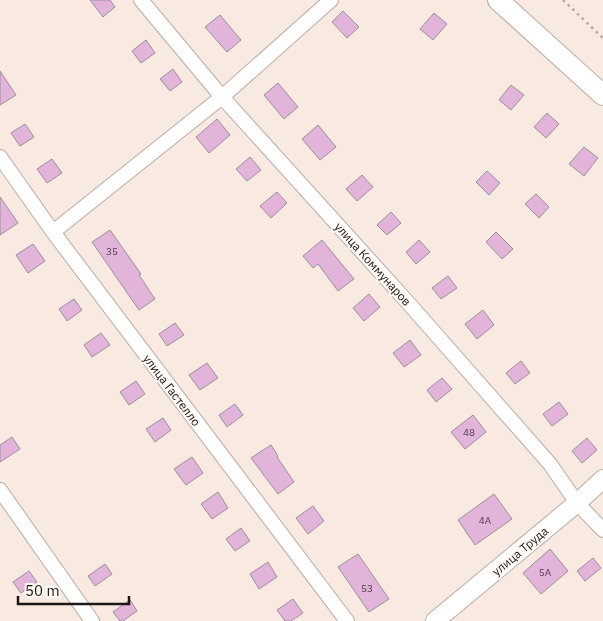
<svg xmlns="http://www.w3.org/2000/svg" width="603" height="621" font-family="'IBM Plex Sans',sans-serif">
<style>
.building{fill:#e2b4da;stroke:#9b8f99}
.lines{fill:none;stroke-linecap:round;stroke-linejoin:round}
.minor-casing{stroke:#b9aca3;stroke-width:16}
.tertiary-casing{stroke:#b9aca3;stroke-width:20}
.secondary-casing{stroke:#b9aca3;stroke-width:22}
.path{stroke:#b3a8a0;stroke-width:2.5;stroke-dasharray:2.5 4;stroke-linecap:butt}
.minor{stroke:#fff;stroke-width:14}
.tertiary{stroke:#fff;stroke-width:18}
.secondary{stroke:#fff;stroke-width:20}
.labels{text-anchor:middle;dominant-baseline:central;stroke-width:4;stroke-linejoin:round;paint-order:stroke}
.number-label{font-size:10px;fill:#4e3f46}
.street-label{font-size:12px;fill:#1d1815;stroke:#fef9f5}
</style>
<rect width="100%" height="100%" fill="#f8eae0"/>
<path class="building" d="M90 0H110L115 7 103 17Z
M343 11 359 27 347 38 332 22Z
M434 13 447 24 433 40 420 29Z
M220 15 241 40 227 52 205 27Z
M146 40 155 53 141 63 132 51Z
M173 69 182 82 170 91 160 79Z
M0 71 16 95 0 105Z
M278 83 298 107 284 119 264 95Z
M511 85 524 95 511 110 499 100Z
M547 113 559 124 546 138 534 127Z
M217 119 230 135 209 153 196 137Z
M25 124 34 137 20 146 11 133Z
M318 125 336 147 320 160 302 139Z
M584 147 598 158 584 176 569 164Z
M250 157 261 170 247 181 236 169Z
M52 159 62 173 47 183 37 169Z
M487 171 500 183 489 195 476 182Z
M362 175 373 187 357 201 346 189Z
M277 192 287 203 271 218 260 206Z
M536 194 549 207 539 218 525 204Z
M0 197 18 223 0 235Z
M391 212 401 223 387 235 377 225Z
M110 230 141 274 139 275 155 299 139 310 92 242Z
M496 232 513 249 502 259 486 242Z
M322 240 354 279 338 291 318 264 313 268 303 256Z
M419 240 430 252 416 264 406 252Z
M33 244 45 261 28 273 16 255Z
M448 276 457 288 441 299 432 288Z
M369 294 380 307 364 321 353 308Z
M74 299 82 310 67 321 59 309Z
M483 310 494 325 477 339 465 324Z
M175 323 184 335 167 346 159 334Z
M101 333 110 345 92 357 84 345Z
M410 340 421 355 404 367 393 353Z
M521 361 530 373 515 384 506 373Z
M207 363 218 378 200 390 189 375Z
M442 378 452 389 436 402 427 390Z
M136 381 145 394 129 405 120 392Z
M559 402 568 414 552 426 543 414Z
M235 404 243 415 227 427 219 415Z
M473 415 486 432 465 449 451 432Z
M163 418 171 430 155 442 146 429Z
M12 437 20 449 0 462V445Z
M587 438 597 450 582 463 572 451Z
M271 445 278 456 277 457 294 482 278 494 251 458Z
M192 457 203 473 186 485 174 469Z
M218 492 228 508 212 519 201 504Z
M494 494 512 519 475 545 458 520Z
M313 506 324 521 308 534 296 518Z
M241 528 250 541 235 551 226 539Z
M550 549 568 571 541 594 523 573Z
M358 554 389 599 369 612 338 567Z
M593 558 601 568 585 581 577 571Z
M268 562 277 577 259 589 250 574Z
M105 564 112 574 95 586 88 576Z
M29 571 37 582 21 593 13 582Z
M293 599 303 613 291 621H285L277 610Z
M130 600 137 611 123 621H120L113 612Z"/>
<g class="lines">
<defs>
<path id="minor" d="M141 0 222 97 411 306 550 464 577 503 603 530
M0 157 53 232 347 621
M53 232 222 97 331 0
M0 490 92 621"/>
<path id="tertiary" d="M435 621 577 503 603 479"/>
<path id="secondary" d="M498 0 603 95"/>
</defs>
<use href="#minor" class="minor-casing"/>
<use href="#tertiary" class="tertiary-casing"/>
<use href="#secondary" class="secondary-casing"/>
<path class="path" d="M563 0 603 38"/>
<use href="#minor" class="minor"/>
<use href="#tertiary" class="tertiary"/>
<use href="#secondary" class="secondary"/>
</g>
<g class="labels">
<g class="number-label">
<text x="112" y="251">35</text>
<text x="469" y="432">48</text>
<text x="485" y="520">4А</text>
<text x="545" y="572">5А</text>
<text x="367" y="588">53</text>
</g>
<g class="street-label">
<text transform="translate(373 264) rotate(48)">улица Коммунаров</text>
<text transform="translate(172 390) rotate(53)">улица Гастелло</text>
<text transform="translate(520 551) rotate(-40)">улица Труда</text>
</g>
</g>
<path d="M18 596v8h111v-8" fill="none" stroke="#1d1815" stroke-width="2.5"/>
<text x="25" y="596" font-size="15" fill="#1d1815" stroke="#fef9f5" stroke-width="4" paint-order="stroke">50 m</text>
</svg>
